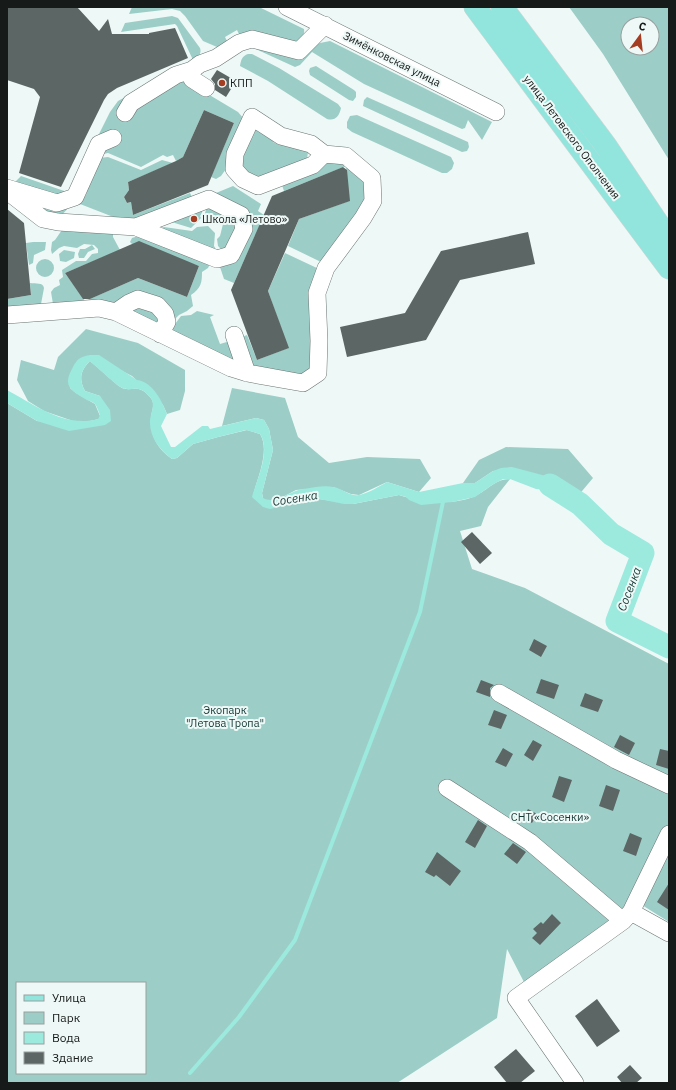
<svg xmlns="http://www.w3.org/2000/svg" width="676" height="1090" font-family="'IBM Plex Sans',sans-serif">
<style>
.green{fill:#9ccec7;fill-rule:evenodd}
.water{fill:#9ce9de}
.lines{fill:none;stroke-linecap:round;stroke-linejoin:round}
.stream{stroke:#9ce9de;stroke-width:4}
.river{stroke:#9ce9de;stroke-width:23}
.building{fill:#5c6665}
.minor-casing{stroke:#6a7472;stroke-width:18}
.major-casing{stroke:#d5d6d6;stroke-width:23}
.minor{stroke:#fff;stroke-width:17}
.major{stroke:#92e5dd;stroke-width:22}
.poi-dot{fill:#a53d22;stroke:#eef9f7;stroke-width:1.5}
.labels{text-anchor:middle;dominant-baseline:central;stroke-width:4;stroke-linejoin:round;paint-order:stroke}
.street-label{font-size:11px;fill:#161a19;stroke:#eef9f7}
.poi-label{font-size:11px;fill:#161a19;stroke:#eef9f7;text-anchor:start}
.park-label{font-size:11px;fill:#123733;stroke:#eef9f7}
.water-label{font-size:12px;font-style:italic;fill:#163a36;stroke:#eef9f7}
</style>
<rect width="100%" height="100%" fill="#eef9f7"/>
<path class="green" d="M132 7H259L304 29C305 36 301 38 296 43L240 36 237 30 225 37 227 41 217 47 203 41 185 16 180 11 172 9 129 14Z
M569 7H669V160L603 54ZM628 24H652V48H628Z
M172 16 178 18 200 48C202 54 198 57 193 60L177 26 175 24 121 32 125 23Z
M330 41 492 122 482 140 468 120 465 128 462 129 364 84 312 52 300 65 295 67 249 46 316 45 320 43Z
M248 54H252L279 68 338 104 341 108C339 117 335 121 327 119L268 81 240 66C241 60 242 56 248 54Z
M316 66 354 90 356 92V97L353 101 349 100 310 75 309 71 310 68Z
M171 72 238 112 244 119 226 169 221 176 216 179 211 177 234 123 204 110 183 157 176 161 173 155 167 157 163 155 141 167 108 153 94 156 90 152 110 112 118 101Z
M367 97 468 142 469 147 467 151 462 152 363 106 364 100Z
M357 115 451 157 454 163 452 169 447 173H442L352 132 347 128V122L350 116Z
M254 127 274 139 273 142 279 145 281 142 306 149 308 152 307 159 256 182 237 160Z
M108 157 141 170 162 160 173 163 128 182 129 190 124 197 127 203 131 202 133 215 190 193 192 197 142 222 116 218 80 204V200L83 198 86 195 90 178 99 158Z
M334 159 365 175 370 197 321 262 288 246 299 219 349 201 346 166 284 191 281 182Z
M21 176 70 193 72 204 59 218 47 215 23 198 16 181Z
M233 186 261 204 258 211 264 215 234 283 224 279 219 264 247 230 215 196 216 193Z
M211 202 240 225 223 251 218 246 217 239 220 236 223 224 221 221 210 222 205 213 207 206Z
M203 204 202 213 200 216 201 218 191 228 165 220Z
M208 226 215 233 214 246 217 251 153 230 164 227 192 231 197 227Z
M64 227 113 230V237L120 250 65 273 85 301 138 278 187 297 199 266 132 244 130 242 132 238 144 234 212 260 208 268 202 272C202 283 201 288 191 295L193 306 187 311 179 315 171 323 168 313 118 304H53L51 292 54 288 60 285 59 280 63 277 62 270 76 261H86L92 254 98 253V249L94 245 84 244 77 248 64 246 59 248 52 254 51 250 52 242 55 240Z
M33 242H46L45 250 34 255 33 263 29 265 26 243Z
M92 245 95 249 88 252 84 258H79L78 254 80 249H85Z
M64 250 75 252 74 258 66 262 60 261 59 254Z
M285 253 319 269 314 367 309 376 253 371 242 337 247 335 257 360 288 348 268 291Z
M36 268a9 9 0 1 1 18 0a9 9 0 1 1-18 0Z
M30 283C36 284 43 282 44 288L41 304 7 310V299L31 295Z
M127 308H154L162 326Z
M197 311 214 315 210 317 220 344 230 341 234 361 174 333 172 328 181 316 191 315Z
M86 329 138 343 185 370V391L180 410 167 414 163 405 132 376 90 355 70 388 76 393 95 404 100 416 99 419 90 421H73L44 411 28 401 17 380 21 360 54 370 58 357Z
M89 362H91C99 368 115 384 122 388 132 392 138 383 150 397 157 405 150 412 151 420 151 438 158 449 172 459L177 458 193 444 218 437 247 430 260 434C270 450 258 477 253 495L263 498 262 493 273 450 269 429 264 420 256 418 222 426 232 388 285 398 298 437 329 463 367 457 420 459 431 478 419 492 387 482 359 495 351 494 333 487 296 490 277 500 284 505 308 500 319 499 353 504 399 495C420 502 455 506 475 496 488 490 495 479 510 479L488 507 481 526 460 531 472 569 525 588 669 664V922L634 900 623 914 525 984 507 949 497 1018 397 1083H7V403L37 421 105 425 100 396 85 391C79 380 80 371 89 362ZM17 983H145V1073H17Z
M506 447 568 449 593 478 577 497 567 487 493 471 475 483H463L479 460Z"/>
<path class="water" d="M90 355H99L137 380C153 382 162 401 167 414L161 426 171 447H175L202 426H208L210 429 256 418 264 420 269 429 273 450 262 493 263 498C277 505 288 491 303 489 312 488 324 485 333 487 342 488 350 497 359 495 367 494 380 486 387 482L419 492 463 483H475L493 471 501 468 512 467 546 476 567 487 577 497 573 513 547 490 536 489 510 479H503L492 485 475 497 452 502 421 505 409 500 406 497 399 495 353 504H344L319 499 308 500 270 509 263 507 252 497C257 479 271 451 260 434L246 430 218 437 193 444 177 458 172 459C160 450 149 437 150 420 151 412 156 404 150 397 138 383 132 392 122 388 115 384 98 368 91 362H89C80 371 79 380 85 391L100 396 110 410 111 421 105 425 69 431 37 421 7 403V390C35 405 65 428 98 419L100 416C99 412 97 407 95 404 93 402 90 401 87 400 72 391 62 387 72 369 77 359 79 357 90 355Z"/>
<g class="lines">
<path class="stream" d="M190 1073 239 1017 295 940 420 612 444 497"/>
<path class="river" d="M550 485 580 504 611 534 643 553 617 621 669 647"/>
</g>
<path class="building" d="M7 7H77L99 31 108 19 112 34H149V33L175 28 188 58 117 88 108 94 104 100 61 187 19 173 40 97 34 89 7 80Z
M217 70 236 81 226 97 215 90V84L211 79Z
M204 110 234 123 208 185 133 215 131 202 127 203 124 197 129 190 128 182 176 161 183 157Z
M343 167 347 170 350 201 299 219 268 291 289 348 257 360 231 290 272 196Z
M7 209 24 223 31 295 7 299Z
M528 232 535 264 460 280 426 340 347 357 340 327 405 313 441 251Z
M139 241 199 266 187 297 138 278 90 299H83L65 273Z
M472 532 492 553 480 564 461 542Z
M534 639 547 646 541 657 529 650Z
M541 679 559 685 554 699 536 693Z
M481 680 494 685 490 688V697L476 692Z
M585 693 603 700 598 712 580 706Z
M494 710 507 715 501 729 488 725Z
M620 735 635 743 629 755 614 747Z
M533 740 542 745 533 761 524 755Z
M503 748 513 754 506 767 495 762Z
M660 749 669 751V769L656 765Z
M559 776 572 780 564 802 552 797Z
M606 785 620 790 613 811 599 806Z
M528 809 537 814 532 823 523 818Z
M478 820 487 826 475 848 465 842Z
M630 833 642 838 636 856 623 851Z
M513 843 526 852 517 864 504 854Z
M437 852 461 871 450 886 436 875 434 877 425 872Z
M669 883V910L657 902Z
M552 914 561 923 540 945 532 938 537 933 533 929 541 922 543 924Z
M597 999 620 1031 597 1047 575 1016Z
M516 1049 535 1071 520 1083H507L494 1067Z
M630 1065 642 1078 636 1083H622L617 1077Z"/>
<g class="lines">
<defs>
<path id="minor" d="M287 7 496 112
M206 88 192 79V70L200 64 216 58 239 43 252 39 299 51 325 25
M125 113 131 103 176 75 192 70
M7 188 57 203 75 197 99 144 113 138
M7 191 43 219 58 222 136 227 217 259 231 255 244 229 241 215 209 199 136 227
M116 312 129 303 138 299 157 305 165 314 167 322 160 334
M7 315 99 308 116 312 231 368 247 373 303 383 318 373 319 341 317 293 326 268 363 218 373 201 372 178 346 156 324 154 311 144 281 136 252 117 235 154 234 169 243 179 258 186 313 165 324 154
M234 335 247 373
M499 693 616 760 669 785
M447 788 530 842 623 921
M631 912 669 933
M575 1083 516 998 623 921 631 912 669 834"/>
<path id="major" d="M475 7 669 268
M502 7 606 146 669 240"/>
</defs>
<use href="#minor" class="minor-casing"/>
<use href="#major" class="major-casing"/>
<use href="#minor" class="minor"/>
<use href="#major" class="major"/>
</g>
<g class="poi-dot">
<circle cx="222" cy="83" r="4"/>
<circle cx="194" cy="219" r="4"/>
</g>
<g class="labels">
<g class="street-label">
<text transform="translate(392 59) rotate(27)">Зимёнковская улица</text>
<text transform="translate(572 137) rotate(53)">улица Летовского Ополчения</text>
</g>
<g class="poi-label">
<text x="230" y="83">КПП</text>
<text x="202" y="219">Школа «Летово»</text>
</g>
<g class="park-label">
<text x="225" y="710">Экопарк<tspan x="225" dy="13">"Летова Тропа"</tspan></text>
<text x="550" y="817">СНТ «Сосенки»</text>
</g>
<g class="water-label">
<text transform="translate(295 498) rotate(-9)">Сосенка</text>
<text transform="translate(629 589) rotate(-69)">Сосенка</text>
</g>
</g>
<rect width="676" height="1090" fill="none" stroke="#161a19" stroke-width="16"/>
<rect x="16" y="982" width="130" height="92" fill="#eef9f7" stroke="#98a09e"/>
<rect x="24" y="995" width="20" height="6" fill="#92e5dd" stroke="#98a09e"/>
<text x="52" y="1002" font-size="12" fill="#161a19">Улица</text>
<rect x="24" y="1012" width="20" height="12" fill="#9ccec7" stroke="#98a09e"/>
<text x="52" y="1022" font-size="12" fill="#161a19">Парк</text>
<rect x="24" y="1032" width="20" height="12" fill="#9ce9de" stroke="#98a09e"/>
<text x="52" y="1042" font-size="12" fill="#161a19">Вода</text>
<rect x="24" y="1052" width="20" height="12" fill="#5c6665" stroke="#98a09e"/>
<text x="52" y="1062" font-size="12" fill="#161a19">Здание</text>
<g transform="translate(640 36) rotate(15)"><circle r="19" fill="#eef9f7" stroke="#98a09e"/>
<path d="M0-3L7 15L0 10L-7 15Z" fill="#a53d22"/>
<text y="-6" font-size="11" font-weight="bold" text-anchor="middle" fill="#161a19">С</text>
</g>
</svg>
